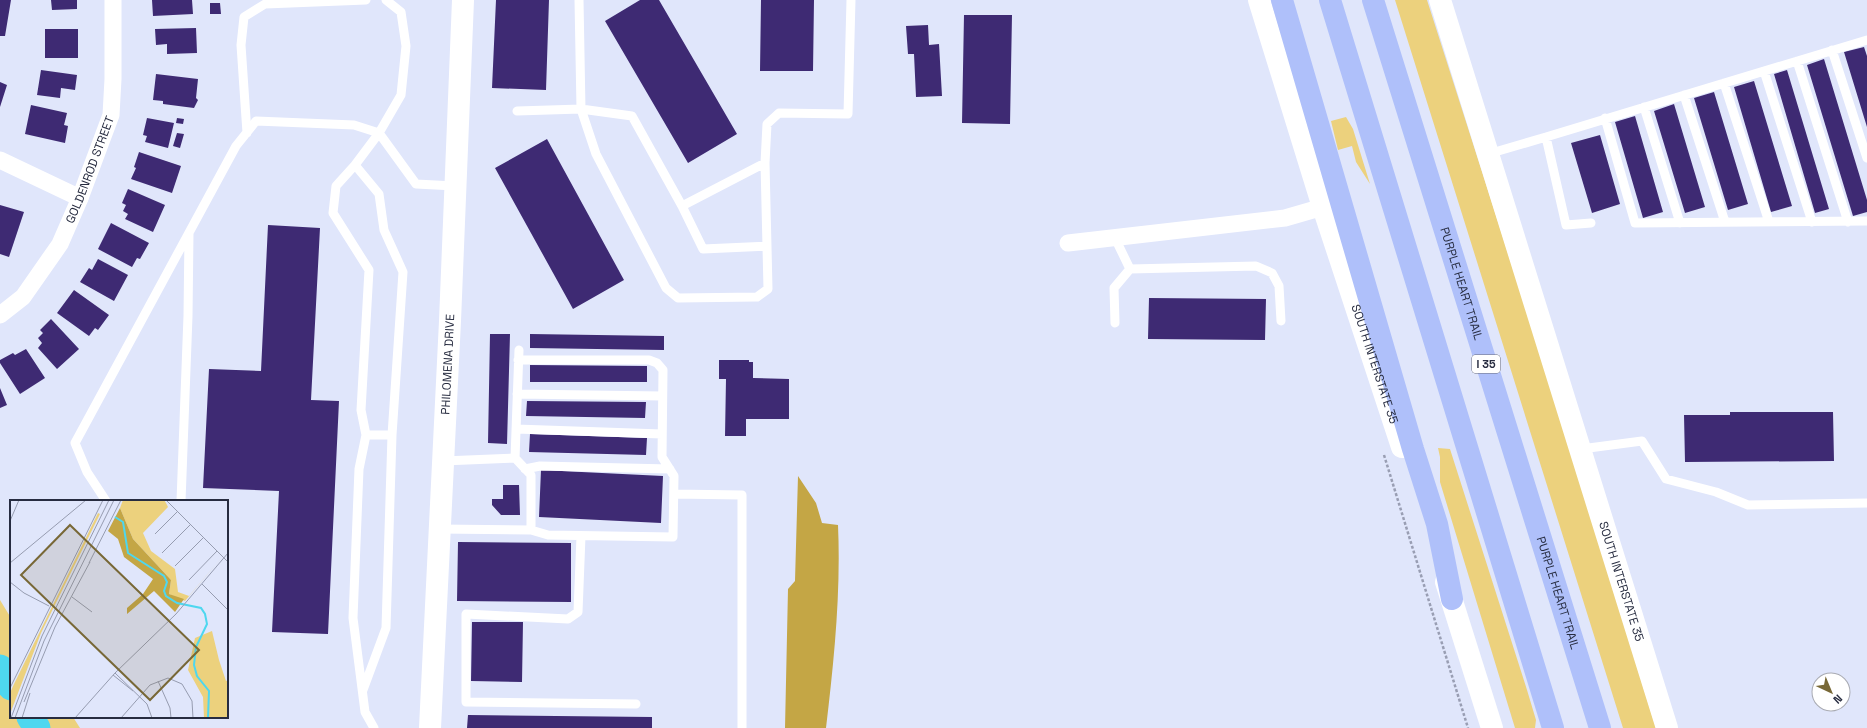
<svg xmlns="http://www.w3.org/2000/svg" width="1867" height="728" font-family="'Space Grotesk',sans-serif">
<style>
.green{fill:#ecd17d}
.forest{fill:#c4a645}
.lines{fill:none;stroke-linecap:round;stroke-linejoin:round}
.river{stroke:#4ed7ef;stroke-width:27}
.building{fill:#3e2a73}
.path{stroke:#999eb3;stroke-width:2.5;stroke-dasharray:3 2;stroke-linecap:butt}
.service{stroke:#fff;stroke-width:9}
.minor{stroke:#fff;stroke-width:17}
.tertiary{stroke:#fff;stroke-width:22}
.secondary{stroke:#fff;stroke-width:22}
.motorway{stroke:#afc0fa;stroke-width:22}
.labels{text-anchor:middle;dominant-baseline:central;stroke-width:4;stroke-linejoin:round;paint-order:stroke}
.shield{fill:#fff;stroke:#686b79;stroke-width:1}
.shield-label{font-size:11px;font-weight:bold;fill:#272c40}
.street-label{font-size:12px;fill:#272c40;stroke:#fff}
.inset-river{fill:none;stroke:#4ed7ef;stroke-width:2}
.inset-road{fill:none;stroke:#969cb0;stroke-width:1}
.view{fill:#786836;fill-opacity:0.15;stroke:#786836;stroke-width:2}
.inset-edge{fill:none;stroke:#272c40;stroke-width:2}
</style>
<rect width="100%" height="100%" fill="#e0e6fb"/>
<path class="green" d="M1395 0H1427L1540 353 1656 728H1623Z
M1346 117 1353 129 1370 184 1356 162 1352 146 1338 150 1331 121Z
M1438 448 1450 449 1527 690 1536 720 1535 728H1515L1440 482V457Z
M0 600 11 618V717H73L80 728H0Z"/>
<path class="forest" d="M798 476 816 503 822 523 838 525C841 593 834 661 826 728H785L788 589 795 581Z"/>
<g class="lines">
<path class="river" d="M0 668 11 687
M30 717 37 728"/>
</g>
<path class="building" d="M0 0H11L5 36H0Z
M51 0H77V9L52 10Z
M152 0H192L193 14 153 16Z
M496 0H549L546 90 492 88Z
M640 0H659L737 134 688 163 605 21Z
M761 0H814L813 71H760Z
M210 3H220L221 14H210Z
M964 15H1012L1010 124 962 123Z
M928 25 929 45 939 44 942 96 916 97 914 54H908L906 26Z
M196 28 197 53 167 54V44L156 45 155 29Z
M45 29H78V58H45Z
M1864 47 1867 56V127L1844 52Z
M1824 59 1867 200V212L1853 216 1807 65Z
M41 70 77 75 75 90 61 88 60 98 37 95Z
M1787 70 1829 209 1815 213 1774 74Z
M156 74 198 79 196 98 198 100 194 108 163 104V101L153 100Z
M1754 81 1792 206 1771 212 1734 87Z
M0 82 7 85 0 107Z
M1714 92 1748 204 1728 210 1694 98Z
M1674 104 1705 207 1685 213 1654 111Z
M31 105 67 113 64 125 68 126 65 143 25 134Z
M1635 116 1663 212 1643 218 1615 122Z
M147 118 174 123 168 148 145 142 147 136 143 135Z
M177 118 184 119 183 124 176 123Z
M177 133 184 134 180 148 173 146Z
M1600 135 1620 204 1592 213 1571 143Z
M547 139 624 280 573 309 495 168Z
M139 152 181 166 172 193 131 179 136 168 134 167Z
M128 189 165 205 153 232 125 219 128 214 123 211 126 205 122 203Z
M0 205 24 212 9 257 0 254Z
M111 223 149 243 140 259 137 258 132 267 98 249Z
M268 225 320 228 311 400 339 401 328 634 272 632 279 491 203 488 209 369 261 371Z
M98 259 128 275 114 301 80 282 89 268 92 270Z
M74 290 109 315 98 330 95 328 89 336 57 313Z
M1149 298 1266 299 1265 340 1148 339Z
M51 319 79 349 57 369 38 348 42 343 38 338 43 333 40 330Z
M490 334H510L507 444 488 443Z
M530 334 664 336V350L530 348Z
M26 349 45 378 20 394 0 363V360L13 353 15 355Z
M719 360H749V362H753V378L789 379V419H746V436H725L726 379H719Z
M530 365 647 366V382H530Z
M0 388 7 405 0 408Z
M527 401 646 402 645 418 526 416Z
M1730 412H1833L1834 461 1685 462 1684 415H1730Z
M530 434 647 438 646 455 529 452Z
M541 470 663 476 661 523 539 517Z
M503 485H519L520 515H501L492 505V499H503Z
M458 542 571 543V602L457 601Z
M472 622H523L522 682 471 681Z
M468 715 652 717V728H467Z"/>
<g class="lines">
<path class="path" d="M1384 455 1468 728"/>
<path class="service" d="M579 0 581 109 632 116 682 206 765 163 767 124 779 113 848 114 851 0
M1832 50 1867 158
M1797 61 1848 222
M1764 71 1812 222
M1724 83 1769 222
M1684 95 1725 222
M1644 107 1680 223
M517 111 581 109 596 154 666 288 678 298 757 297 768 289 765 163
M1605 118 1635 223 1867 221
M247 133 241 45 244 17 265 4 366 0
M1546 137 1867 40
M1488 154 1546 137 1566 225 1591 223
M355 165 336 186 333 213 369 270 361 410 366 435
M682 206 703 249 767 246
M1115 238 1130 269 1256 266 1272 273 1279 286 1281 321
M1115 323 1114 288 1130 269
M518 360H649L657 363 663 370 662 457 674 476 673 537 548 535 531 530
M517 394 662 396
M516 429 662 434
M1581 449 1642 441 1666 479 1716 492 1748 505 1867 503
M443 461 515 458 519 350
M525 469 540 466 670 469
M674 494 742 495V728
M106 501 87 472 75 443 236 146 256 121 354 125 379 133 401 95 406 46 401 12 386 0
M181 501 188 316 189 233
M439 529 531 530V475L515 458
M581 536 578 612 568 619 466 614V702L636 704
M363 690 386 628 392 435
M374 728 365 712 353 618 359 469 366 435H392L403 272 384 230 379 194 355 165 379 133 416 184 455 186"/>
<g class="minor">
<path d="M0 160 80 198"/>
<path d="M1068 243 1285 218 1323 207"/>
<path id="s1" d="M0 315 23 297 60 244 80 198 111 115 113 79V0"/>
</g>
<path class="tertiary" id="s2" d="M430 728 450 321 463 0"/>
<g class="secondary">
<path id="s3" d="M1259 0 1323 207 1402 447"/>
<path id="s4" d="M1440 0 1667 728"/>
<path d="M1446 582 1492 728"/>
</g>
<g class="motorway">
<path d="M1282 0 1413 449 1437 524 1452 599"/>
<path d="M1330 0 1553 728"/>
<path id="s5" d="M1373 0 1600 728"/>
</g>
</g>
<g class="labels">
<rect class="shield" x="1472" y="355" width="28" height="18" rx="3"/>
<g class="shield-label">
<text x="1486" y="364">I 35</text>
</g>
<g class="street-label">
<text stroke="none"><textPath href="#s1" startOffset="174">GOLDENROD STREET</textPath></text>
<text stroke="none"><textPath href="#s5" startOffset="297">PURPLE HEART TRAIL</textPath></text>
<text stroke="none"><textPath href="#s2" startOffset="364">PHILOMENA DRIVE</textPath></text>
<text stroke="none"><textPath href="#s3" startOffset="382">SOUTH INTERSTATE 35</textPath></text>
<text stroke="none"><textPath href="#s4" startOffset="609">SOUTH INTERSTATE 35</textPath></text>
<text stroke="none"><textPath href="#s5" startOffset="621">PURPLE HEART TRAIL</textPath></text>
</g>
</g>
<g transform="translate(10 500)">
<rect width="218" height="218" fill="#e0e6fb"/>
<path d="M113 0H154L156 3 158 7 133 33 141 51 165 69 168 92 179 96 212 57 175 101 159 94 161 80 123 39 110 8ZM88 13 90 14 31 133 0 214V193L4 184ZM202 131 209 160 216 181 218 180V218H194L193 197 178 170 185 138Z" fill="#ecd17d"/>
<path d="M110 8 123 39 161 80 159 94 174 99 165 112 144 91 117 114V108L133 94 143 79 114 57 108 39 98 31Z" fill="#c4a645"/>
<path class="inset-river" d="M105 17 113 22 118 53 154 76 157 82 154 91 156 96 167 103 191 108 195 114 197 124 186 147 184 165 187 176 199 191 198 218"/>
<path class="inset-road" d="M156 0 218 62M0 21 9 0M145 34 167 12M152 53 180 25M0 63 76 0M79 63 111 0M165 66 193 38M179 80 207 51M0 82 14 93 39 106M192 84 218 110M62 97 82 112M218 136V153M105 173 137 204 142 218M103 175 123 191M148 181 160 208 161 218M0 188 93 0M14 202 45 127 80 62M1 218 32 136 99 0M5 218 34 141 104 0M12 218 20 193M65 218 105 173 166 114 218 53M111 218 140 185 158 178 172 184 182 201 183 218"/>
<path class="view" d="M60 25 189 150 140 200 11 75Z"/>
<rect width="218" height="218" class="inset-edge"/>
</g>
<g transform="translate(1831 692) rotate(136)"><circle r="19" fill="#ffffff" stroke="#a9abb3"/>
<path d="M0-3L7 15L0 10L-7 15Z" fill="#786836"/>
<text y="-6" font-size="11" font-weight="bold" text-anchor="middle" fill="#272c40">N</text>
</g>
</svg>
